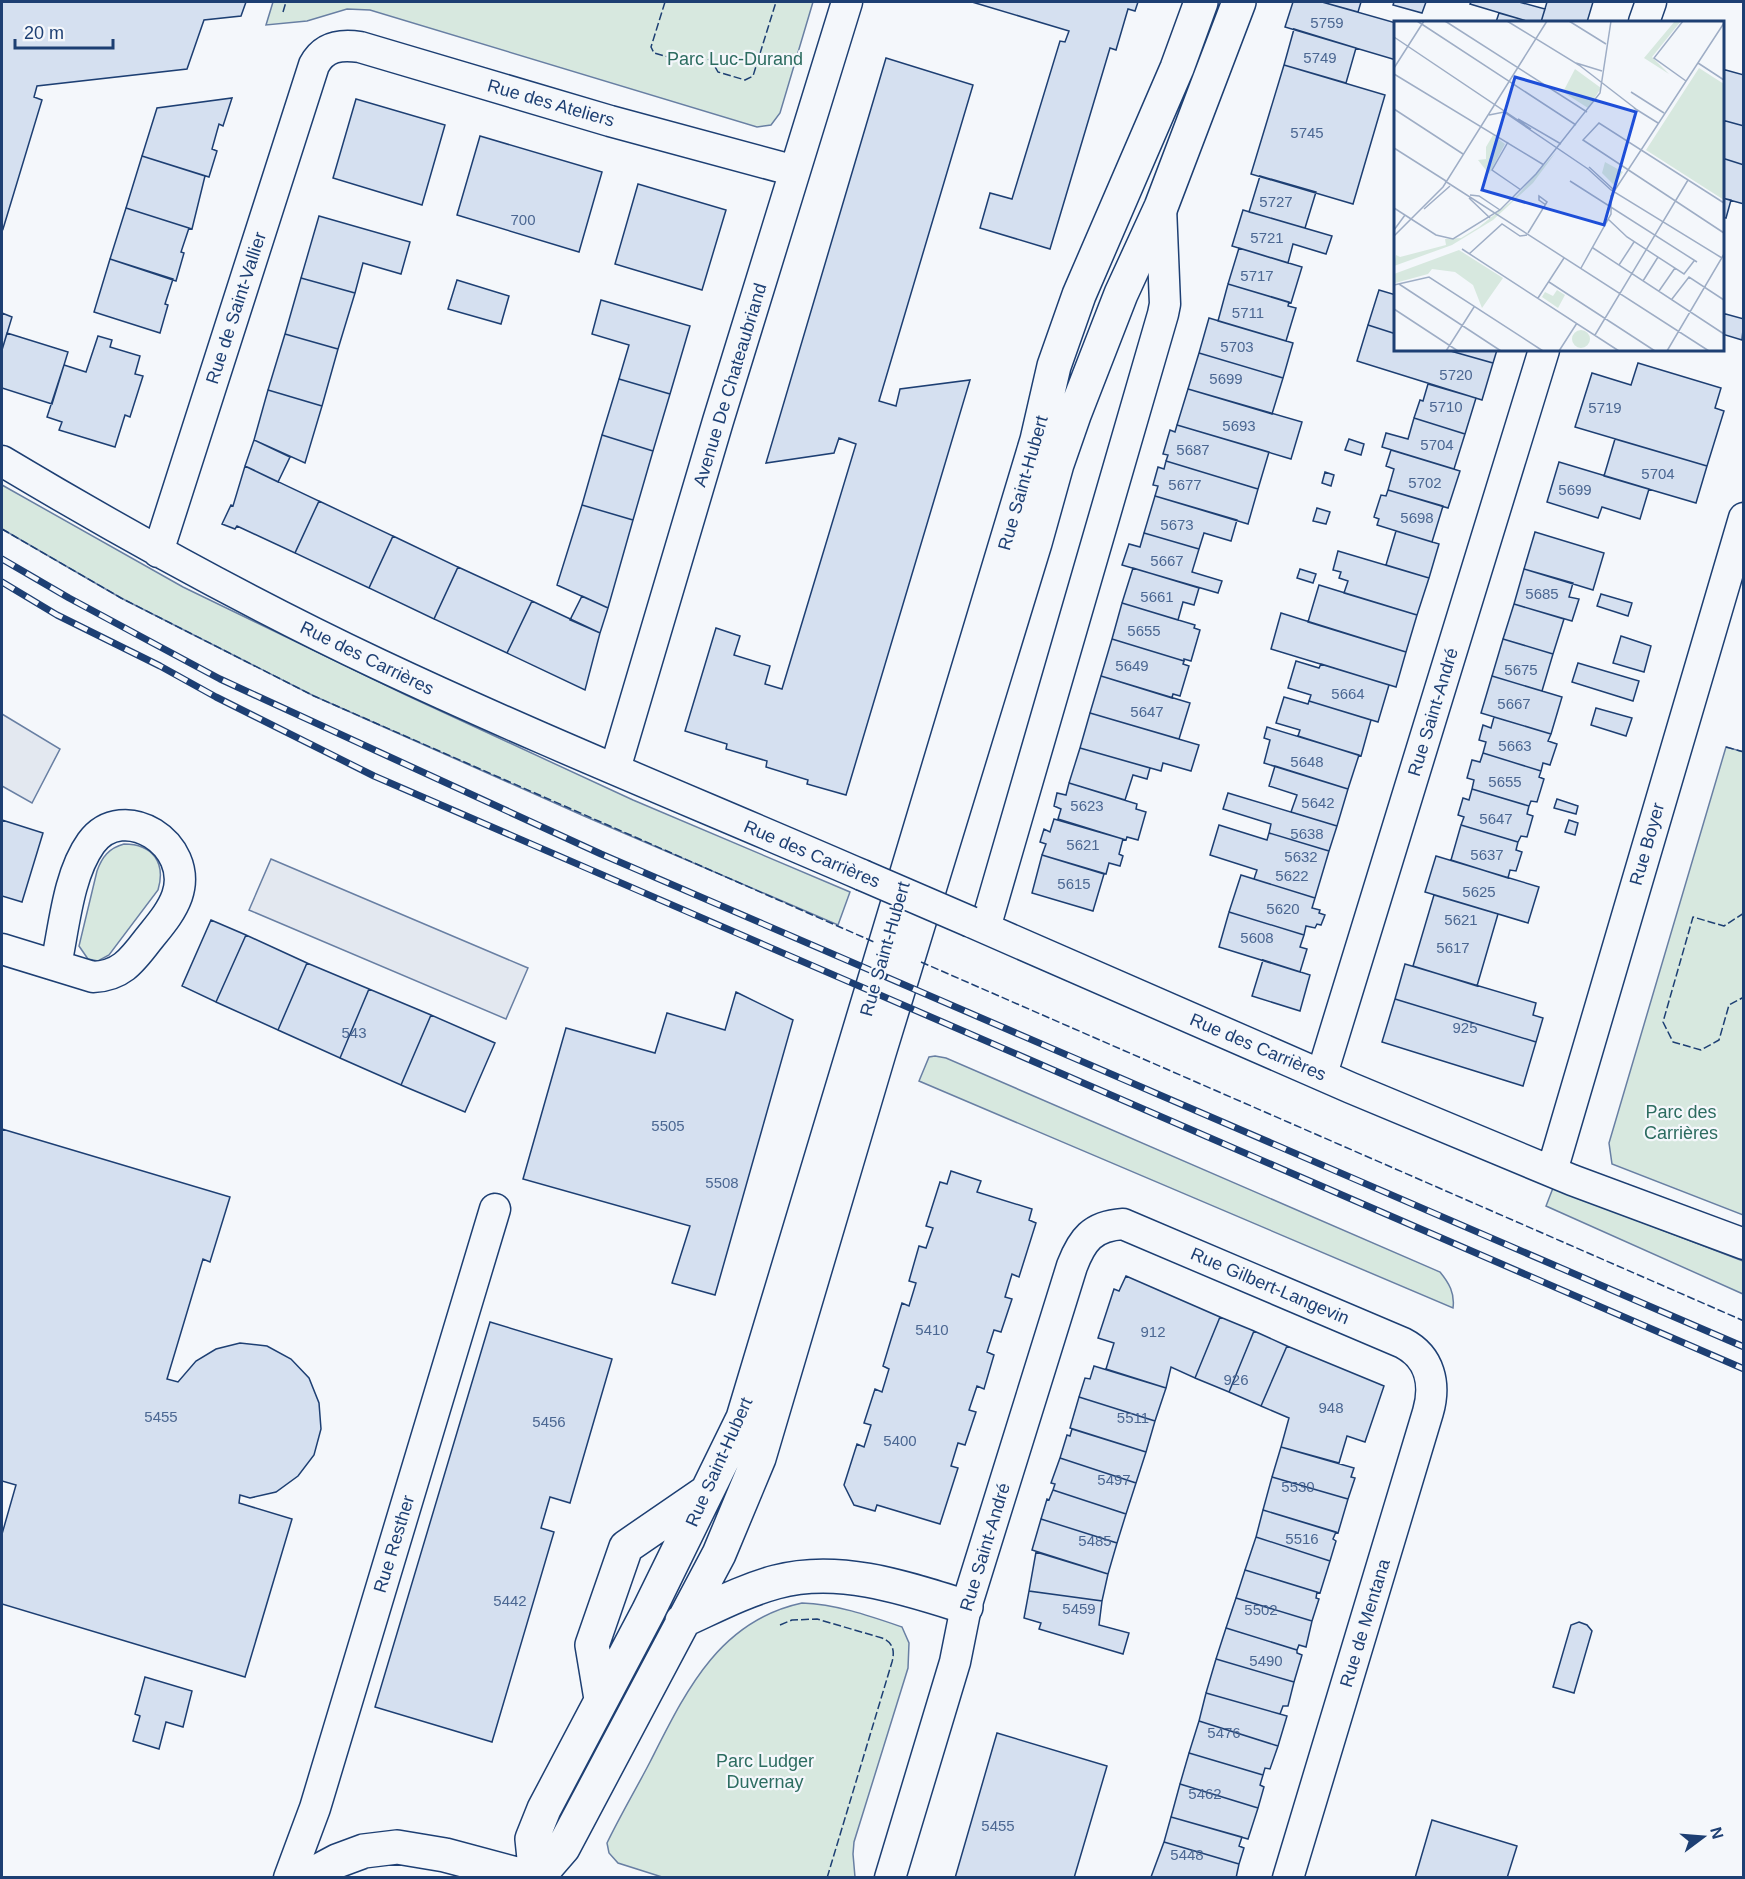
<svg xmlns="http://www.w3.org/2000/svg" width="1745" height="1879" font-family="Arial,sans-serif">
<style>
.green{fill:#d7e8df;stroke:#687fa3;stroke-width:1.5}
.parking{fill:#e3e8f0;stroke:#687fa3;stroke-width:1.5}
.building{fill:#d5e0f0;stroke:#1d3f73;stroke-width:1.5}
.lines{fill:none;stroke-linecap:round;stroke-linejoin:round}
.minor-casing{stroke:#1d3f73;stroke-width:33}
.tertiary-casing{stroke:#1d3f73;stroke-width:36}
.minor{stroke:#f4f7fb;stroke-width:30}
.tertiary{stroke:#f4f7fb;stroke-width:33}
.rail-casing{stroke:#1d3f73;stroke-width:7}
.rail{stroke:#f4f7fb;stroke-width:4.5;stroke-dasharray:14;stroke-linecap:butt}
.minor-bridge-casing{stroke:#1d3f73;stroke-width:33;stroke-linecap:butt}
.minor-bridge{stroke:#f4f7fb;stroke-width:30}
.fence{stroke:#1d3f73;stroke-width:1.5;stroke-dasharray:8 3;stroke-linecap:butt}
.labels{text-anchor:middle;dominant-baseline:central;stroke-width:4.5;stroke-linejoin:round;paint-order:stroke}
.number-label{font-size:15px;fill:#4b6792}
.park-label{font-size:18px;fill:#2c6c60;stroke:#f4f7fb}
.street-label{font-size:18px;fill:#1d3f73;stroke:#f4f7fb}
.inset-road{fill:none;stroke:#9eadc5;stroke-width:1.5}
.view{fill:#1d4ed8;fill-opacity:0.15;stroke:#1d4ed8;stroke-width:3}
.inset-edge{fill:none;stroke:#1d3f73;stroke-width:3}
</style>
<rect width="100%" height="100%" fill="#f4f7fb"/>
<path class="green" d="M273 2H813L780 113 771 125 757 127 370 10 347 9 307 21 266 25Z
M2 485 183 587 406 695 633 800 850 892 838 925 584 816 314 696 121 598 2 529Z
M1726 747 1744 752 1743 1215 1612 1164 1609 1143Z
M124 844C153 844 166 863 158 890L109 955 98 961 88 959 79 946 97 871C102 857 109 848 124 844Z
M935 1056 946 1058 1440 1272C1449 1283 1455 1293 1453 1308L919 1081 929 1057Z
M1553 1188 1743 1261V1294L1546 1206Z
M802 1603C836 1604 870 1616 902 1627L909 1643 908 1668 854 1842 853 1854 855 1877H662L618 1863 609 1853 607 1843C620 1816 636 1789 650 1762 685 1693 718 1621 802 1603Z"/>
<path class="parking" d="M2 714 60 749 32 803 2 786Z
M271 859 528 968 506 1019 249 910Z"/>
<path class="building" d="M2 2H246L241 16 204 20 187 69 37 86 34 97 42 100 3 229 2 228Z
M972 2H1138L1135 11 1128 9 1116 50 1110 48 1050 249 980 228 990 193 1012 199 1060 41 1065 42 1069 31Z
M1293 2H1322L1396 23V60L1285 27Z
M1322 2H1361L1358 12Z
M1394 2H1426L1422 13 1393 5Z
M1471 2H1519L1545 9 1541 22H1530L1470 4Z
M1547 2H1593L1587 22H1541Z
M1499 13 1530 22H1496Z
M1294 29 1356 48 1346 83 1284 65Z
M886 58 973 85 879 401 896 406 900 389 970 380 846 795 807 784 808 780 766 767 767 761 726 749 727 744 685 731 716 628 740 636 734 655 770 666 765 684 782 689 856 444 839 438 834 453 766 463Z
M1284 65 1385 95 1353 204 1251 174Z
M1722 69 1744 75V126L1722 120Z
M232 98 223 126 219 124 212 149 217 151 209 177 142 156 157 108Z
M356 99 445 125 422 205 333 178Z
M1722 120 1744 126V165L1722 158Z
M480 136 602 172 579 252 457 215Z
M142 156 205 176 192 229 126 208Z
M1722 158 1744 165V204L1722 198Z
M1260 176 1316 192 1305 228 1249 212Z
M638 184 726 210 702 290 615 264Z
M1722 198 1731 200 1726 218 1722 217Z
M126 208 189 228 181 252 184 253 176 281 110 259Z
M1243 210 1332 236 1326 254 1293 244 1288 263 1232 246Z
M319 216 410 242 401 274 363 263 355 293 301 278Z
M1239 248 1302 267 1291 303 1228 284Z
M110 259 173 279 165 304 168 305 160 333 94 312Z
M301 278 355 293 338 349 285 334Z
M457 280 509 296 501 324 448 309Z
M1228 284 1289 302 1288 306 1296 308 1286 341 1218 321Z
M1379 290 1396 295V334L1368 325Z
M601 300 690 326 670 394 619 379 629 345 592 334Z
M2 313 12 317 2 350Z
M1722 313 1744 319 1742 340 1722 334Z
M1209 318 1293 343 1283 378 1199 353Z
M1368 325 1396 334V350H1447L1493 363 1482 400 1357 361Z
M7 333 68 352 52 404 2 388V350Z
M285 334 338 349 322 406 268 390Z
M98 336 112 340 110 347 140 356 135 374 143 376 130 417 125 415 115 447 59 430 62 422 47 417 64 365 86 372Z
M1447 350H1497L1493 363Z
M1199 353 1283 378 1272 414 1188 389Z
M1638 363 1721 388 1715 408 1724 411 1707 466 1575 427 1592 373 1631 385Z
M619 379 670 394 653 451 602 435Z
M1428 384 1476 398 1465 434 1414 418 1420 400 1423 401Z
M1188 389 1302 422 1291 459 1177 425Z
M268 390 322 406 305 463 254 440Z
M1414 418 1465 434 1454 469 1382 447 1386 433 1408 439Z
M1177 425 1269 452 1258 489 1166 461 1168 455 1163 454 1170 430 1175 432Z
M602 435 653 451 633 520 582 505Z
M1349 439 1364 444 1361 455 1345 450Z
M1615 439 1707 466 1696 503 1604 476Z
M254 440 290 457 278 482 245 466Z
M1391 450 1460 471 1448 508 1388 490 1394 469 1386 466Z
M1166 461 1258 489 1248 524 1155 496 1158 486 1153 485 1158 467 1164 469Z
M1559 462 1649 489 1640 519 1602 507 1598 518 1547 502Z
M245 466 319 501 295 553 237 526 235 529 222 524 231 505 233 506Z
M1325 472 1334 475 1331 486 1322 483Z
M1388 490 1443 506 1432 542 1377 525 1379 519 1374 517 1381 495 1386 496Z
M1155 496 1237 520 1231 541 1204 533 1199 549 1144 533Z
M319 501 393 536 369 588 295 553Z
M582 505 633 520 608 608 557 585Z
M1317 508 1330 512 1326 524 1313 521Z
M1396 531 1439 544 1429 578 1386 565Z
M1535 532 1604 553 1593 590 1524 569Z
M1144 533 1199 549 1192 572 1222 581 1218 593 1122 565 1129 544 1140 547Z
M393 536 458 567 434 619 369 588Z
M1338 551 1429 578 1417 615 1344 593 1348 581 1339 578 1341 572 1333 570Z
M458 567 532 601 507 653 434 619Z
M1133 568 1199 588 1194 605 1183 602 1178 620 1122 603Z
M1300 569 1316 574 1313 583 1297 578Z
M1524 569 1573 583 1569 597 1579 599 1572 621 1514 604Z
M1319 585 1417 615 1406 652 1308 622Z
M1601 594 1632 603 1628 616 1597 606Z
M582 596 608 608 600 633 570 620Z
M532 601 600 633 585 690 507 653Z
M1122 603 1195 625 1194 628 1200 630 1191 661 1184 659V661L1112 639Z
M1514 604 1564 619 1553 654 1503 639Z
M1281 613 1406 652 1396 687 1271 649Z
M1621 636 1651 646 1644 672 1613 663Z
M1112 639 1184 661 1183 664 1189 666 1180 696 1173 694 1172 698 1101 676Z
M1503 639 1553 654 1542 691 1492 676Z
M1296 661 1319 668 1321 664 1389 685 1378 722 1309 701 1311 695 1288 688Z
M1578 663 1639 681 1633 701 1572 682Z
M1101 676 1190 703 1179 739 1090 713Z
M1492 676 1562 697 1551 734 1481 713Z
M1284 697 1308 704 1309 701 1371 720 1361 756 1298 736 1300 730 1276 723Z
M1596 708 1632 718 1626 736 1591 725Z
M1090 713 1199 745 1191 771 1163 763 1161 771 1080 748Z
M1494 717 1551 734 1548 741 1557 744 1550 765 1543 763 1541 771 1483 753 1486 742 1479 740 1483 725 1491 728Z
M1267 727 1359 755 1348 789 1264 763 1270 740 1264 738Z
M1080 748 1150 768 1147 779 1133 775 1125 800 1069 783Z
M1483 753 1541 771 1539 777 1544 779 1537 802 1531 801 1529 806 1472 789 1474 780 1467 778 1472 760 1480 762Z
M1275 766 1348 789 1337 826 1291 812 1297 795 1269 786Z
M1069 783 1137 804 1136 809 1146 812 1138 840 1127 837 1126 840 1058 819 1061 809 1054 806 1057 793 1066 795Z
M1472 789 1529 806 1527 814 1533 816 1527 837 1521 836 1518 842 1461 825 1464 817 1458 815 1463 798 1469 800Z
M1228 793 1337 826 1329 851 1269 833 1271 824 1223 809Z
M1557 799 1578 806 1576 814 1554 808Z
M1054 819 1123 839 1119 854 1123 856 1120 866 1109 863 1106 874 1042 855 1046 844 1040 842 1044 829 1050 832Z
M2 820 43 833 22 902 2 896Z
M1569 820 1578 823 1575 835 1565 832Z
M1219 825 1267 840 1269 833 1329 851 1315 898 1254 879 1257 870 1210 855Z
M1461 825 1518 842 1516 850 1522 852 1516 871 1510 870 1508 878 1451 860Z
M1042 855 1104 874 1093 911 1032 893Z
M1436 856 1539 887 1528 923 1425 892Z
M1241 875 1315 898 1312 908 1320 910 1319 913 1325 915 1321 925 1317 924 1315 928 1306 926 1304 935 1229 912Z
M1434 895 1498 914 1477 986 1413 966Z
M1229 912 1304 935 1300 947 1307 949 1300 972 1219 947Z
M211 920 246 935 216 1002 182 986Z
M246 935 307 963 278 1030 216 1002Z
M1263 960 1310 975 1300 1011 1252 996Z
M307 963 369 989 340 1058 278 1030Z
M1405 964 1536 1003 1533 1015 1543 1018 1536 1042 1395 999Z
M369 989 431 1015 401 1085 340 1058Z
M736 992 793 1020 715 1295 672 1283 690 1226 523 1179 566 1028 655 1053 667 1013 725 1030Z
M1395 999 1536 1042 1523 1086 1382 1042Z
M431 1015 495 1043 465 1112 401 1085Z
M2 1129 230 1197 210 1262 203 1259 167 1379 178 1382 196 1361 216 1349 240 1343 267 1346 291 1359 309 1378 319 1403 321 1429 314 1455 298 1476 276 1492 250 1498 240 1495 239 1503 292 1519 245 1677 2 1604V1534L16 1485 2 1481Z
M951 1171 981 1181 977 1192 1032 1209 1029 1220 1036 1223 1019 1277 1012 1274 1005 1297 1012 1299 1001 1332 994 1330 987 1352 994 1355 984 1389 977 1386 969 1410 976 1412 965 1445 958 1443 951 1466 958 1468 940 1524 877 1505 875 1511 854 1505 844 1485 857 1444 864 1447 871 1425 864 1423 875 1389 882 1392 889 1369 883 1366 902 1303 909 1306 916 1283 909 1281 919 1246 926 1248 933 1228 926 1226 940 1182 947 1184Z
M1126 1276 1220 1317 1195 1378 1171 1367 1166 1388 1106 1369 1114 1343 1098 1338 1114 1289 1119 1291Z
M1220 1317 1254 1331 1229 1392 1195 1378Z
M490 1322 612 1359 570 1503 550 1497 541 1528 554 1532 492 1742 375 1707Z
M1254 1331 1287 1346 1261 1406 1229 1392Z
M1287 1346 1384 1386 1365 1442 1347 1436 1339 1463 1281 1447 1289 1418 1261 1406Z
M1094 1366 1166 1388 1155 1421 1079 1397 1085 1378 1090 1379Z
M1079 1397 1155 1421 1146 1452 1070 1428Z
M1072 1429 1146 1452 1136 1483 1060 1458 1067 1435 1070 1436Z
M1281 1447 1354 1468 1351 1477 1355 1478 1348 1499 1272 1477Z
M1060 1458 1136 1483 1126 1514 1053 1490 1055 1484 1051 1483Z
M1272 1477 1348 1499 1338 1533 1263 1510Z
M1053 1490 1126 1514 1117 1543 1041 1519 1047 1499 1049 1500Z
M1263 1510 1336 1532 1333 1539 1336 1541 1330 1561 1256 1537Z
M1041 1519 1117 1543 1108 1574 1032 1550Z
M1256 1537 1330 1561 1320 1593 1245 1570Z
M1036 1552 1108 1574 1102 1601 1029 1591Z
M1245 1570 1317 1592 1316 1598 1319 1599 1312 1621 1236 1598Z
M1029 1591 1102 1601 1099 1625 1129 1633 1123 1654 1039 1629 1041 1623 1024 1618Z
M1236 1598 1312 1621 1306 1647 1299 1645 1297 1650 1226 1628Z
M1579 1622 1587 1625 1592 1631 1574 1693 1553 1687 1571 1625Z
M1226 1628 1297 1650V1653L1302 1655 1294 1682 1216 1659Z
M1216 1659 1294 1682 1288 1706H1283L1280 1714 1206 1693Z
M145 1677 192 1691 183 1727 166 1722 159 1749 133 1741 140 1716 135 1714Z
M1206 1693 1287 1716 1278 1746 1199 1721Z
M1199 1721 1278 1746 1270 1769 1265 1768 1263 1775 1189 1753Z
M997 1733 1107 1766 1074 1878H955Z
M1189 1753 1263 1775 1260 1785 1264 1787 1258 1808 1180 1784Z
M1180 1784 1258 1808 1248 1839 1171 1817Z
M1171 1817 1242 1837 1239 1846 1244 1848 1239 1864 1164 1842Z
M1432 1820 1517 1846 1507 1878H1415Z
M1164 1842 1239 1864 1236 1878 1151 1877Z"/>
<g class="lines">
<defs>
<path id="minor" d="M1644 22 1651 2
M2 461C124 534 249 603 378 664 537 739 701 805 862 875
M158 552 314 65C324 46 341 44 360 47L610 121 795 171
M615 769 718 421 847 2
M971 922 1351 1088 1572 1180 1744 1244
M985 928 1163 314 1165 304 1161 207
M2 949 93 977C120 976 131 962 147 941 158 927 171 913 177 896 195 844 123 799 91 843 68 875 64 928 56 965
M1322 1074 1544 350
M1552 1171 1744 518
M289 1878 315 1808 495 1209
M890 1878 955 1662 966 1607 1072 1266C1082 1240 1092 1226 1123 1224L1403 1343C1430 1357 1436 1384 1428 1412L1288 1878"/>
<path id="tertiary" d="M682 1621C713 1607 743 1591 776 1582 839 1565 906 1588 966 1607
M601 1699 592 1645 626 1547 706 1492
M305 1878 337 1861 364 1851 397 1847 445 1855 531 1878
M536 1878 532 1839 544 1809 648 1612 743 1418 1037 440 1054 366 1079 295 1177 68 1201 2
M537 1878 563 1848 719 1554 759 1458 879 1053 1035 543 1057 464 1074 415 1121 294 1161 207 1239 2"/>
</defs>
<use href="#minor" class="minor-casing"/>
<use href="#tertiary" class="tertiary-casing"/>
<use href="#minor" class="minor"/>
<use href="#tertiary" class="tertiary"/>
<defs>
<path id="rail" d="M2 559 69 598 220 679 601 854 1744 1347
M2 582 57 615 160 666 216 697 374 776 1744 1369"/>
</defs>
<use href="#rail" class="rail-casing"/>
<use href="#rail" class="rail"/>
<defs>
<path id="minor-bridge" d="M862 875 971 922"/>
</defs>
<use href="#minor-bridge" class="minor-bridge-casing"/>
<use href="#minor-bridge" class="minor-bridge"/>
<path class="fence" d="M665 2 651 47 654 53 683 61 691 56H699
M283 12 286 2
M708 59 713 63 718 72 745 80 753 76 776 2
M2 529 121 598 314 696 874 942
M1726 747 1744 752
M1744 913 1724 926 1693 917 1663 1022 1673 1042 1701 1050 1719 1040 1729 1005 1744 997
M921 962 1744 1321
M780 1625 792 1620 817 1619 882 1638C893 1642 895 1651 892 1662L827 1878"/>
</g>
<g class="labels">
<g class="number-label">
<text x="1327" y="22">5759</text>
<text x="1320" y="57">5749</text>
<text x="1307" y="132">5745</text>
<text x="1276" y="201">5727</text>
<text x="523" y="219">700</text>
<text x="1267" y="237">5721</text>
<text x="1257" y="275">5717</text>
<text x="1248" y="312">5711</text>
<text x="1237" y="346">5703</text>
<text x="1456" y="374">5720</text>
<text x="1226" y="378">5699</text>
<text x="1446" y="406">5710</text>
<text x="1605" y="407">5719</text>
<text x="1239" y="425">5693</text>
<text x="1437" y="444">5704</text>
<text x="1193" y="449">5687</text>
<text x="1658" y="473">5704</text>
<text x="1425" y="482">5702</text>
<text x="1185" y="484">5677</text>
<text x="1575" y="489">5699</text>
<text x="1417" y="517">5698</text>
<text x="1177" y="524">5673</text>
<text x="1167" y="560">5667</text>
<text x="1542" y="593">5685</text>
<text x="1157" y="596">5661</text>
<text x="1144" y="630">5655</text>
<text x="1132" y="665">5649</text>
<text x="1521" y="669">5675</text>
<text x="1348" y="693">5664</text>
<text x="1514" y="703">5667</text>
<text x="1147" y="711">5647</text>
<text x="1515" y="745">5663</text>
<text x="1307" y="761">5648</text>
<text x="1505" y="781">5655</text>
<text x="1318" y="802">5642</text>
<text x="1087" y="805">5623</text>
<text x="1496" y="818">5647</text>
<text x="1307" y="833">5638</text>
<text x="1083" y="844">5621</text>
<text x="1487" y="854">5637</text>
<text x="1301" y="856">5632</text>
<text x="1292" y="875">5622</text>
<text x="1074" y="883">5615</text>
<text x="1479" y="891">5625</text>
<text x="1283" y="908">5620</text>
<text x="1461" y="919">5621</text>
<text x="1257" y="937">5608</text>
<text x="1453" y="947">5617</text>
<text x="1465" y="1027">925</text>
<text x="354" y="1032">543</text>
<text x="668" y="1125">5505</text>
<text x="722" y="1182">5508</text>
<text x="932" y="1329">5410</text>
<text x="1153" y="1331">912</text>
<text x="1236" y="1379">926</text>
<text x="1331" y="1407">948</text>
<text x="161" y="1416">5455</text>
<text x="1133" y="1417">5511</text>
<text x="549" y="1421">5456</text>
<text x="900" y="1440">5400</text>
<text x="1114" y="1479">5497</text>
<text x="1298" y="1486">5530</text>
<text x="1302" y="1538">5516</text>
<text x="1095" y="1540">5485</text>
<text x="510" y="1600">5442</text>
<text x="1079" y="1608">5459</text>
<text x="1261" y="1609">5502</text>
<text x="1266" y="1660">5490</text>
<text x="1224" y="1732">5476</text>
<text x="1205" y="1793">5462</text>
<text x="998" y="1825">5455</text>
<text x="1187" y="1854">5448</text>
</g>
<g class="park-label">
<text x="735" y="59">Parc Luc-Durand</text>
<text x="1681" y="1112">Parc des<tspan x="1681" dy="21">Carrières</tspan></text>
<text x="765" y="1761">Parc Ludger<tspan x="765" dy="21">Duvernay</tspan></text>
</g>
<g class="street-label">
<text transform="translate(551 103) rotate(16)">Rue des Ateliers</text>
<text transform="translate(236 308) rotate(-72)">Rue de Saint-Vallier</text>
<text transform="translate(730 385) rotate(-73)">Avenue De Chateaubriand</text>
<text transform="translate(1023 483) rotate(-74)">Rue Saint-Hubert</text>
<text transform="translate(367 658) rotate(26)">Rue des Carrières</text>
<text transform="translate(1433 712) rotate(-73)">Rue Saint-André</text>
<text transform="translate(1647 844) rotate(-74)">Rue Boyer</text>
<text transform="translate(812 854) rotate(23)">Rue des Carrières</text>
<text transform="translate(885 949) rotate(-74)">Rue Saint-Hubert</text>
<text transform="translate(1258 1047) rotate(23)">Rue des Carrières</text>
<text transform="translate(1270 1286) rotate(23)">Rue Gilbert-Langevin</text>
<text transform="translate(719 1462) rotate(-66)">Rue Saint-Hubert</text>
<text transform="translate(394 1544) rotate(-73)">Rue Resther</text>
<text transform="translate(985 1547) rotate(-73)">Rue Saint-André</text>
<text transform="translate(1365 1623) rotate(-73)">Rue de Mentana</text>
</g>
</g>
<g transform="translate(1394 21)">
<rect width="330" height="330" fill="#f4f7fb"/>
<path d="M281 0H287L258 36 275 53 250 37ZM305 47 330 63V179L252 129ZM181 48 207 67 194 87 169 71ZM99 114 111 123 95 153 84 139 92 138V126ZM162 131 139 162 99 199 58 224 0 245 2 234 6 236 52 224 51 218 67 217 85 206 119 179ZM211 141 229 151 220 164 208 152ZM65 229 109 257 88 287 79 264 61 251 38 248 34 253 1 262 0 253ZM163 269 171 274 164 287 148 276 151 271 159 275ZM178 318a9 9 0 1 1 18 0a9 9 0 1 1-18 0Z" fill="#d7e8df"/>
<path class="inset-road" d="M23 0 182 104M51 0 193 91M113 0 185 44 242 88M175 0 212 23M289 0 260 37 292 60M0 16 137 108M182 42 208 50M304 42 330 59M0 47 30 0M0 53 150 144M237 71 270 92M240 87 264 102M0 88 69 133M95 94 110 91 194 148 217 169 328 237M124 98 167 123M114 121 98 149 127 169M0 127 52 160M195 146 220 169M51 160 315 330M176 160 303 241M76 174 85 175 106 189M75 177 96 197M330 182 205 102 189 119 330 212M0 187 42 214 59 218 106 189 142 153 206 72 217 0M30 188 56 165M214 198 233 216 290 253 300 240M0 209 11 194M134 212 153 181 145 175V179L152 184M0 215 49 166 153 0M199 227 330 313M68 228 225 330M75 233 108 203 126 215 133 214M225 244 240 221M187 247 217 193V175L330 2M249 260 264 236M155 261 261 330M5 263 107 330M0 264 35 256 149 330M265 270 281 247M144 277 170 237M278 278 295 256 330 279M0 288 64 330M201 314 294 159M52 330 80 286M165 330 183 302M273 330 330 233"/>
<path class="view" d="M121 56 242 91 210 204 88 169Z"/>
<rect width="330" height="330" class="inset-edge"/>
</g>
<rect width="1745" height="1879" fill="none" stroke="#1d3f73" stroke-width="6"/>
<g transform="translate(1703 1837) rotate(74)" stroke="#f4f7fb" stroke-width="4.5" paint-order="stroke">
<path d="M0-4.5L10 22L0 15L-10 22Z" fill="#1d3f73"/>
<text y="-9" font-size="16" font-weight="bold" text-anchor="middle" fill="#1d3f73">N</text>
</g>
<path d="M15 39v9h98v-9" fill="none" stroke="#1d3f73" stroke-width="3"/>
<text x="24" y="39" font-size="18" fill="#1d3f73" stroke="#f4f7fb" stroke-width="4.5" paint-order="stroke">20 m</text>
</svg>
